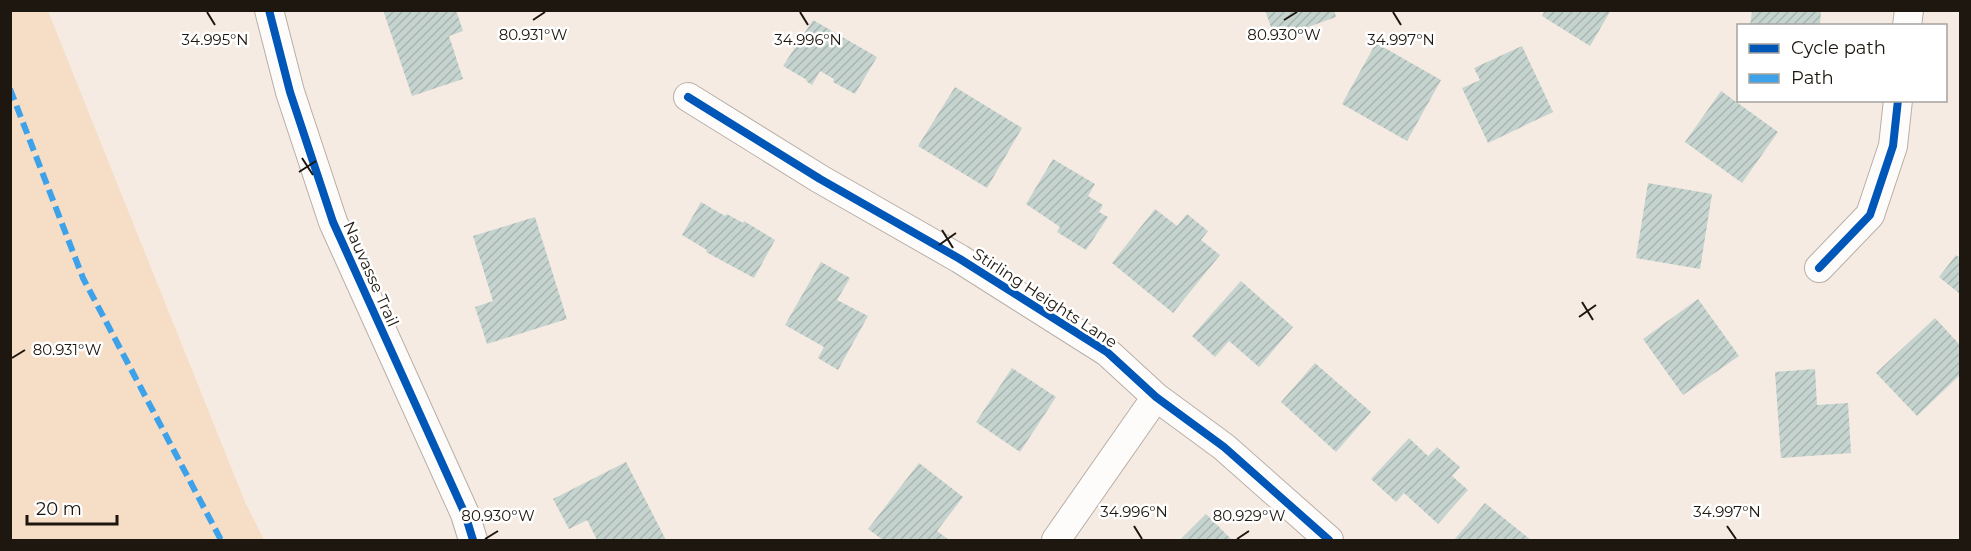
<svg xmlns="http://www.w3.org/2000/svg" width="1971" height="551" font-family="Montserrat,sans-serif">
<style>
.grass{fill:#f6ddc6}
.building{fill:url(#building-hatch)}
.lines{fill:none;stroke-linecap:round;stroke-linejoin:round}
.minor-casing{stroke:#b7aea7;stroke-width:30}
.minor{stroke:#fefcfb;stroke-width:28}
.quiet{stroke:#3da2ea;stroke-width:6;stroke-dasharray:12 6;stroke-linecap:butt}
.cycleway-casing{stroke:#fff;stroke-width:11}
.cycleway{stroke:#0057b8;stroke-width:8}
.ticks{fill:none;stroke:#1e170f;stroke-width:2}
.labels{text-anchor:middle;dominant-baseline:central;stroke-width:5;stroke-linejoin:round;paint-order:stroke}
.street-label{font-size:16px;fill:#1e170f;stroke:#fff}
.ticks-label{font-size:15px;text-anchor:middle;fill:#1e170f;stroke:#fff;stroke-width:5;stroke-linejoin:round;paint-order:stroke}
</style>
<defs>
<pattern id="building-hatch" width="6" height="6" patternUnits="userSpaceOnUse" patternTransform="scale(1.5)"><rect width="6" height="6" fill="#c6d4d0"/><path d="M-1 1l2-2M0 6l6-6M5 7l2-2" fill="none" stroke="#aab5b1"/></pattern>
</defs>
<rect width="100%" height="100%" fill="#f5ebe2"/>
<path class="grass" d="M10 11H48L245 502 264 540H11Z"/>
<path class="building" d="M383 10H456L463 31 449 36 463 79 412 96Z
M1265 10H1334L1336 17 1275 39Z
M1545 10H1611L1590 46 1542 16Z
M1763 10H1821L1820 26H1750L1752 11 1763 12Z
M813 20 877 57 855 94 833 82 834 79 820 71 812 85 806 81 807 80 783 66Z
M1376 43 1441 80 1407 141 1342 104Z
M1522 46 1553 112 1488 143 1462 88 1480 80 1474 68Z
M955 87 1022 128 987 188 918 146Z
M1721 91 1778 132 1742 183 1685 142Z
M1053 159 1095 184 1088 196 1103 205 1099 212 1108 217 1086 250 1057 232 1060 227 1026 204Z
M1648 183 1712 194 1700 269 1636 258Z
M701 202 725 216 727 214 743 223 744 221 775 240 754 278 706 252 707 250 682 235Z
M1155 209 1177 226 1187 214 1208 231 1201 240 1220 255 1173 313 1112 263Z
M535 217 567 319 487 344 475 307 493 301 473 236Z
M1956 255 1960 258V294L1939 277Z
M821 262 850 278 837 300 868 316 838 370 818 358 824 347 785 325Z
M1241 281 1293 327 1259 367 1229 341 1215 357 1192 336Z
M1698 299 1739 356 1683 395 1643 339Z
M1935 318 1960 345V375L1917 416 1876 373Z
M1315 363 1371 412 1336 452 1281 402Z
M1012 368 1056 397 1020 452 976 422Z
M1815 369 1817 405 1848 403 1851 453 1781 458 1775 372Z
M1409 438 1428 456 1437 447 1460 467 1452 476 1468 490 1438 524 1404 493 1396 502 1371 479Z
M626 462 666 540H597L587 520 569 529 553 499Z
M919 463 963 497 937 531 949 540H883L868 529Z
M1485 503 1531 540H1454Z
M1206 514 1232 540H1180Z"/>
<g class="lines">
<defs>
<path id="minor" d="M269 10 290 92 333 222 465 514 473 540
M1907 26 1909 10
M688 97 820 179 960 259 1107 352 1156 397 1224 447 1329 540
M1819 268 1870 215 1893 146 1898 100
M1056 540 1156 397"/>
</defs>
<use href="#minor" class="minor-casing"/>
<use href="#minor" class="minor"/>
<path class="quiet" d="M10 89 83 278 221 540"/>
<defs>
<path id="cycleway" d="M269 10 290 92 333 222 465 514 473 540
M688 97 820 179 960 259 1107 352 1156 397 1224 447 1329 540
M1819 268 1870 215 1893 146 1898 100"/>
</defs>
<use href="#cycleway" class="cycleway-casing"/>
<use href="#cycleway" class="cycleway"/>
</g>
<path class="ticks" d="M207 12 215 25M800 12 808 25M1393 12 1401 25M533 20 545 12M1284 20 1297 12M302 158 313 175M299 172 316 161M942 230 953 248M939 245 956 233M1582 302 1593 320M1579 317 1596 305M12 358 25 350M1134 526 1142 539M1727 526 1736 539M485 539 498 531M1237 539 1249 531"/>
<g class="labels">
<g class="street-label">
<text transform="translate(371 274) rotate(66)">Nauvasse Trail</text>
<text transform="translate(1045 298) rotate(33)">Stirling Heights Lane</text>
</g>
</g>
<g class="ticks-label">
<text x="533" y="40">80.931°W</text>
<text x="1284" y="40">80.930°W</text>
<text x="215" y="45">34.995°N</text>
<text x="808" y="45">34.996°N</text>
<text x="1401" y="45">34.997°N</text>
<text x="67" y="355">80.931°W</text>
<text x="1134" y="517">34.996°N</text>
<text x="1727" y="517">34.997°N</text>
<text x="498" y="521">80.930°W</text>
<text x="1249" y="521">80.929°W</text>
</g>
<rect width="1971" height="551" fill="none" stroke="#1e170f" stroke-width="24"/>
<rect x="1737" y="24" width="210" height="78" fill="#ffffff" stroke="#a5a29f" stroke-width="1.5"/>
<rect x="1749" y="44" width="30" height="9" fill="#0057b8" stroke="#a5a29f" stroke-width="1.5"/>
<text x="1791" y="54" font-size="18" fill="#1e170f">Cycle path</text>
<rect x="1749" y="74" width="30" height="9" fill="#3da2ea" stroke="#a5a29f" stroke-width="1.5"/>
<text x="1791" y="84" font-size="18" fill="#1e170f">Path</text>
<path d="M27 515v9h90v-9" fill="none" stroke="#1e170f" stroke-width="3"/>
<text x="36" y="515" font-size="18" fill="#1e170f" stroke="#ffffff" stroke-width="4.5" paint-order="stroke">20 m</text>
</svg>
